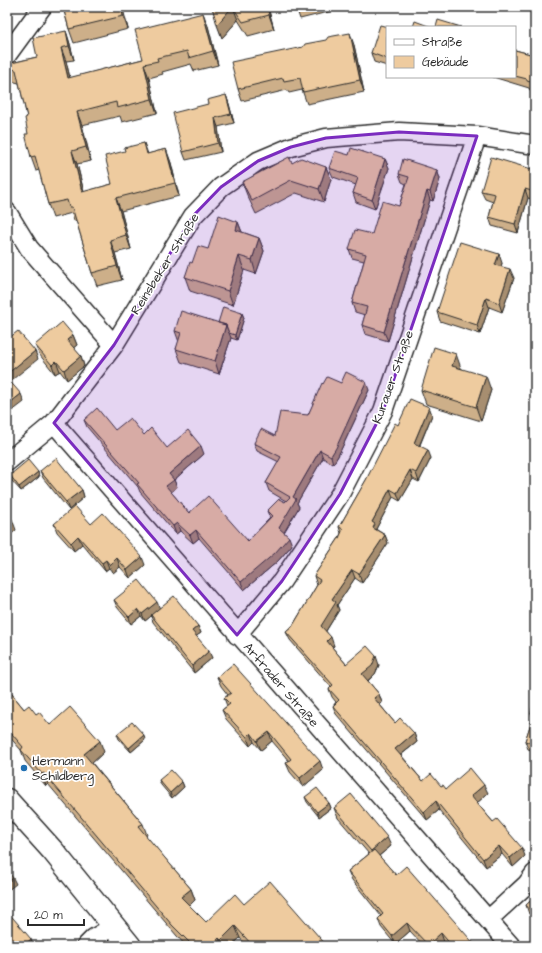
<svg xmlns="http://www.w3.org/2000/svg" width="542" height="953" font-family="'Architects Daughter',sans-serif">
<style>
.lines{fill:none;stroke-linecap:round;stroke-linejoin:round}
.street-casing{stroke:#2b2b2b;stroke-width:21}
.primary-casing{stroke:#2b2b2b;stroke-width:25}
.street{stroke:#fff;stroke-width:18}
.primary{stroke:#fff;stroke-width:22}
.wall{fill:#cdaf89;stroke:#2b2b2b}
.shaded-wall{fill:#a78e6f;stroke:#2b2b2b}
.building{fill:#eecb9f;stroke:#2b2b2b}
.marked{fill:#7b2cbf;fill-opacity:0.2;stroke:#7b2cbf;stroke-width:3;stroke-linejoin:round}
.poi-dot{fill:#1f6fb2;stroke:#fff;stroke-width:1.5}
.labels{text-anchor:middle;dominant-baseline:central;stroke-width:3.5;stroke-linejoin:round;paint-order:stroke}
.street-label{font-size:13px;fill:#2b2b2b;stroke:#fff}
.poi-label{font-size:13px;fill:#2b2b2b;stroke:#fff;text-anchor:start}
</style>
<rect width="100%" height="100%" fill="#fff"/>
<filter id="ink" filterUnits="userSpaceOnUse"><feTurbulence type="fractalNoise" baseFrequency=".025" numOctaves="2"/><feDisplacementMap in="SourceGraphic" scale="8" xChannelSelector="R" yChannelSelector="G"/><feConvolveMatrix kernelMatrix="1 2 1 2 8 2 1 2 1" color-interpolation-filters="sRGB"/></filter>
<g filter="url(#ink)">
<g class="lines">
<defs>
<path id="street" d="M7 55 42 7
M7 212 29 248 114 345
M54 423 511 946
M7 462 54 423 114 345 193 216 221 187 258 161 291 147 326 138 399 132 477 136 535 145
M237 635 282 581 340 494 383 411 477 136
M488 920 527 884 535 873
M86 946 94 938 113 927"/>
<path id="primary" d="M7 800 53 851 130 946"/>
</defs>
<use href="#street" class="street-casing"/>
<use href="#primary" class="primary-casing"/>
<use href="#street" class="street"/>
<use href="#primary" class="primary"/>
</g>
<path class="wall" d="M63 7H122L128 29 74 43 69 29Z
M212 7H286L269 11 274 29 248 36 238 20 222 38Z
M296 7H331L332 11 300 19Z
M208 26 218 65 194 71 191 64 162 72 163 74 149 78 157 113 122 122 120 116 82 125 91 161 77 164 84 192 112 184 125 151 144 143 148 154 166 149 171 163 179 196 121 211 131 249 115 253 122 280 97 286 92 273 76 220 74 221 72 213 53 218 48 204 39 170 36 171 31 157 27 117 19 83 7 80V64L37 57 66 31 70 44 74 60 66 61 70 78 143 59Z
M387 27V66L374 62 371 53Z
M354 45 364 92 307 104 302 90 289 93 287 90 242 101 238 89Z
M515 50 534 55 535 51V91L530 90 529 88 493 77H515Z
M226 95 229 104 234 123 218 127 221 152 186 160 183 152Z
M349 155 385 159 389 168 375 209 356 202 353 193 356 185 333 177 329 168Z
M292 163 326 167 331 179 324 202 296 193 256 214 247 195 242 182Z
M437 170 440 179 433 201 430 200 388 341 365 334 362 325 365 315 355 312 352 303 364 261 352 258 349 249 372 234 399 206 406 184 402 182 399 174Z
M535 170V200L528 198 518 233 492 226 489 217 493 202 485 199 481 191Z
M238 222 242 232 259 238 264 251 256 274 244 270 233 305 190 291 185 277 192 263 208 249Z
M502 263 501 267 514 278 502 312 489 307 480 334 440 321 437 312Z
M242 313 244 318 237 340 231 338 219 374 181 362 176 349 179 342 175 331 218 323Z
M73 335 77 345 73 348 81 356 84 366 67 380 60 371 55 374 39 354 35 345Z
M461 368 491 390 481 421 426 404 421 390Z
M341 383 369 390 338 456 333 464 323 458 297 503 299 507 284 532 292 545 278 561 244 590 199 538 193 543 180 531 176 534 140 492 138 487 87 427 84 420 115 430 144 435 167 448 204 454 174 480 177 487 171 492 189 513 248 541 270 518 267 511 285 502 286 501 269 491 266 483 279 462 257 451 254 443 275 436 308 415 323 384Z
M429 407 432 415 420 445 431 458 419 482 413 479 400 501 393 497 376 529 377 530 385 535 388 543 362 583 355 578 337 605 339 610 326 631 334 646 332 647 346 664 379 665 375 674 368 681 379 694 382 703 380 705 395 723 414 733 417 742 401 755 423 781 441 786 446 789 488 793 477 803 493 822 525 856 513 867 502 854 486 867 439 810 427 820 336 714 333 706 336 702 332 697 329 689 331 687 290 640 286 632 292 627 317 585 314 576 339 538 341 533 339 527 398 425Z
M40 471 82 490 84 497 69 510 43 478Z
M38 472 39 477 21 491 11 480 10 475Z
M54 524H91L145 565 130 578 120 567 113 573 109 568 105 571 82 544 74 551 57 532Z
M114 600 159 608 198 626 201 633 196 636 212 658 194 673 153 622 151 616 145 621 141 616 131 624 117 607Z
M217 677 323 770 303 787 290 772 286 763 289 761 272 741 261 750 254 742 250 746 226 719 222 710 227 706 224 698 228 695 221 686Z
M7 688 24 709 36 714 50 725 104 752 92 763 143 824 147 835 146 836 191 889 195 900 189 905 206 922 244 904 327 946H247L240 938 231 946H186L177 936 48 784 46 786 25 761 21 750 7 734Z
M535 697V751L528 749 525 741 533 717 531 713Z
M117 734 145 740 131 752 119 739Z
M159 780 182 782 184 787 172 798 161 785Z
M305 797 329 803 331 808 319 817 307 802Z
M334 808 391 846 379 856 396 875 476 946H448L444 942 439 946H424L410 931 395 944 381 927 378 919 381 916 352 880 348 871 369 854 338 818Z
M535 897V921L529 914 526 905Z"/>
<path class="shaded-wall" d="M121 7H122L123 9 128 29 123 16Z
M232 7H233L238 20 222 38 217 25Z
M267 7H268L269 11 274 29 269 15Z
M203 13 208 26 218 65 213 51Z
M66 31 70 44 74 60 69 46Z
M350 33 354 45 364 92 360 80Z
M61 48 66 61 73 91 68 78Z
M144 64 149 78 157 113 152 99Z
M226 95 229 104 234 123 231 114Z
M77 112 82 125 91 161 86 147Z
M215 118 218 127 221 152 218 143Z
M166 149 171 163 179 196 175 183Z
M72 151 77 164 87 205 82 192Z
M385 159 389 168 375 209 372 200Z
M326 167 331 179 324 202 319 189Z
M437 170 440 179 433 201 430 192Z
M525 189 528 198 518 233 515 224Z
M427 191 430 200 388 341 384 332Z
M116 198 121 211 131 249 126 235Z
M238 222 243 235 236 230Z
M259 238 264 251 256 274 252 260Z
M110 240 115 253 122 280 117 266Z
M499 254 502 263 499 274 495 265Z
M239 256 244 270 233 305 228 291Z
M510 269 514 278 502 312 499 303Z
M486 298 489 307 480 334 477 325Z
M242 313 244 318 237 340 235 335Z
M226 325 231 338 219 374 215 361Z
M73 335 77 345 71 350 67 340Z
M35 351 38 359 8 383 7 380V374Z
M456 354 461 368 457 380 452 366Z
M81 356 84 366 67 380 64 370Z
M56 361 60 371 55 374 52 365Z
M486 376 491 390 481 421 476 407Z
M366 382 369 390 338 456 333 464 331 456Z
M21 394 24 402 7 415V405Z
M429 407 432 415 417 451 414 443Z
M201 446 204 454 174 480 177 487 169 494 166 486 169 474Z
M320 450 323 458 297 503 299 507 282 536 279 528 293 497Z
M428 450 431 458 419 482 416 473Z
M410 470 413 479 400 501 397 493Z
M38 472 39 477 21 491 19 487Z
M390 489 393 497 376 529 378 533 373 528 372 522Z
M82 490 84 497 69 510 66 502Z
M12 519 16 530 7 538V523Z
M177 523 180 531 176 534 173 526Z
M196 530 199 538 193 543 190 535Z
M385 535 388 543 362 583 359 574Z
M78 536 82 544 74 551 71 543Z
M289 537 292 545 278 561 244 590 241 582Z
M142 557 145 565 130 578 127 570Z
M117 558 120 567 113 573 110 565Z
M106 560 109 568 105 571 102 563Z
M352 570 355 578 337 605 339 610 324 634 321 626 332 599Z
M157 602 160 609 145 621 142 614Z
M138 609 141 616 131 624 129 617Z
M198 626 201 633 195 637 192 631Z
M331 637 334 646 330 649 327 641Z
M209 651 212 658 194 673 192 666Z
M376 656 379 665 375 674 365 683 362 674Z
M379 694 382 703 377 707 374 698Z
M269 732 272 741 261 750 257 741Z
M251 733 254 742 250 746 247 737Z
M414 733 417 742 398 757 395 749Z
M144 735 145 740 131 752 129 748Z
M100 741 104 752 89 766 84 754Z
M320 761 323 770 303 787 300 778Z
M44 773 48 784 46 786 42 774Z
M182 782 184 787 172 798 170 793Z
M484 785 488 793 475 805 471 796Z
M436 801 439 810 427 820 424 812Z
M329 803 331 808 319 817 317 812Z
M387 837 391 846 374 860 371 851Z
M499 846 502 854 486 867 483 859Z
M522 848 525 856 513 867 510 858Z
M13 878 16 884 7 891V883Z
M191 889 195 900 186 909 181 897Z
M407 923 410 931 395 944 392 936Z
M235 926 240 938 231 946H223L221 940Z
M441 933 444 942 439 946H429L428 945Z
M219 938 222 946H211Z
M31 939 33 946H23Z"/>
<path class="building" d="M63 7H121L123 16 69 29Z
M212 7H232L217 25Z
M233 7H267L269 15 243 22Z
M203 13 213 51 189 58 187 51 157 58 158 61 144 64 152 99 117 108 116 102 77 112 86 147 72 151 82 192 112 184 105 156 125 151 124 148 144 143 147 154 166 149 175 183 116 198 126 235 110 240 117 266 92 273 72 207H69L67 200 48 204 35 156 31 157 25 134H28L25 118 27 117 16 70 7 68V64L37 57 33 38 66 31 69 46 61 48 68 78 143 59 135 30Z
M438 20 461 27H436Z
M415 21 431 27H413Z
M380 25 388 27H387V59L371 53Z
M350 33 360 80 303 92 300 78 284 81 283 78 238 89 231 62 303 47 305 44 326 40 328 37Z
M515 50 534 55 535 51V83L527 81V79L515 76Z
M226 95 231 114 215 118 218 143 183 152 173 113 208 104 207 100Z
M351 148 385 159 372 200 353 193 358 178 329 168 335 151 349 155Z
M289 157 292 163 301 158 326 167 319 189 291 180 252 201 242 182Z
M491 157 535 170V192L525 189 515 224 489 217 495 194 481 191Z
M403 159 437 170 430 192 427 191 384 332 362 325 367 307 352 303 366 254 349 249 355 230 372 234 382 201 399 206 409 177 399 174Z
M219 215 238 222 236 230 259 238 252 260 239 256 228 291 185 277 190 262 192 263 198 246 208 249Z
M460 242 499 254 495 265 510 269 499 303 486 298 477 325 437 312Z
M223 307 242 313 235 335 229 333 226 325 218 323Z
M181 311 226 325 215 361 176 349 181 333 175 331Z
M62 322 73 335 67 340 81 356 64 370 56 361 52 365 35 345Z
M18 331 35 351 7 374V336L9 338Z
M434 347 456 354 452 366 486 376 476 407 421 390Z
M346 372 366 382 336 448 331 456 320 450 293 497 296 499 279 528 289 537 275 553 241 582 196 530 190 535 177 523 173 526 137 484 139 483 84 420 97 408 115 430 130 418 144 435 151 428 167 448 188 430 201 446 169 474 174 480 166 486 189 513 208 496 248 541 272 516 267 511 279 499 285 502 290 497 266 483 281 457 254 443 261 429 275 436 280 412 308 415 322 383 323 384 327 377 341 383Z
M7 378 21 394 7 405Z
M410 399 429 407 414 443 428 450 416 473 410 470 397 493 390 489 372 522 375 524 373 528 385 535 359 574 352 570 332 599 336 602 321 626 331 637 327 641 346 664 367 646 376 656 372 666 362 674 379 694 374 698 395 723 400 718 414 733 395 749 423 781 431 774 441 786 443 785 446 789 470 768 484 785 471 796 493 822 497 819 522 848 510 858 499 846 483 859 436 801 424 812 333 706 339 700 329 689 333 685 286 632 292 627 320 580 314 576 339 538 343 529 339 527 366 480 395 423 398 425Z
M56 458 82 490 66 502 40 471Z
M28 460 38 472 19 487 10 475Z
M75 506 91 524 103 513 142 557 127 570 117 558 110 565 106 560 102 563 78 536 71 543 54 524Z
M7 514 12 519 7 523Z
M139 580 157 602 142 614 138 609 129 617 114 600Z
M174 596 198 626 192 631 209 651 192 666 151 615Z
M233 664 320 761 300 778 286 763 291 759 269 732 257 741 251 733 247 737 222 710 230 704 224 698 231 693 217 677Z
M7 688 24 709 29 705 36 714 39 712 50 725 70 707 100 741 84 754 143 824 138 826 191 889 181 897 206 922 235 894 244 904 270 881 327 946H253L235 926 221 940 219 938 211 946H193L172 925 44 773 42 774 21 750 23 747 7 728Z
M535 697V744L525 741 534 714 531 713Z
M132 722 144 735 129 748 117 734Z
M171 770 182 782 170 793 159 780Z
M317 788 329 803 317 812 305 797Z
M351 794 387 837 371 851 334 808Z
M374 850 396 875 406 866 476 946H452L441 933 428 945 407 923 392 936 378 919 383 914 348 871Z
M7 870 13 878 7 883Z
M535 897V916L526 905Z
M7 911 31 939 23 946H7Z"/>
</g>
<path class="marked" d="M399 132 477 136 383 411 340 494 282 581 237 635 54 423 114 345 193 216 221 187 258 161 291 147 326 138Z"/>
<circle class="poi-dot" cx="24" cy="768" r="4"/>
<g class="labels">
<g class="street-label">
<text transform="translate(165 264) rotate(-58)">Reinsbeker Straße</text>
<text transform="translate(393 377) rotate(-70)">Kurauer Straße</text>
<text transform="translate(281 685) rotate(49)">Arfrader Straße</text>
</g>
<g class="poi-label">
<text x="32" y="761">Hermann<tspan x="32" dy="15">Schildberg</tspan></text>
</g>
</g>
<rect width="542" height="953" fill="none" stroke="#fff" stroke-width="24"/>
<rect x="12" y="12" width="518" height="929" fill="none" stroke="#2b2b2b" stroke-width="1.5" filter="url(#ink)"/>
<rect x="386" y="26" width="130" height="52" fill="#ffffff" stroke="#aaaaaa"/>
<rect x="394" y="39" width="20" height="6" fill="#ffffff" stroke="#aaaaaa"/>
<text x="422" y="46" font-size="12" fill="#2b2b2b">Straße</text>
<rect x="394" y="56" width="20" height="12" fill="#eecb9f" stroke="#aaaaaa"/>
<text x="422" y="66" font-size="12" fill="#2b2b2b">Gebäude</text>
<path d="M28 919v6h56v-6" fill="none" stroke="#2b2b2b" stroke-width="2"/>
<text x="34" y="919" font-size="12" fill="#2b2b2b" stroke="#ffffff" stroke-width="3" paint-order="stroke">20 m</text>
</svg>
